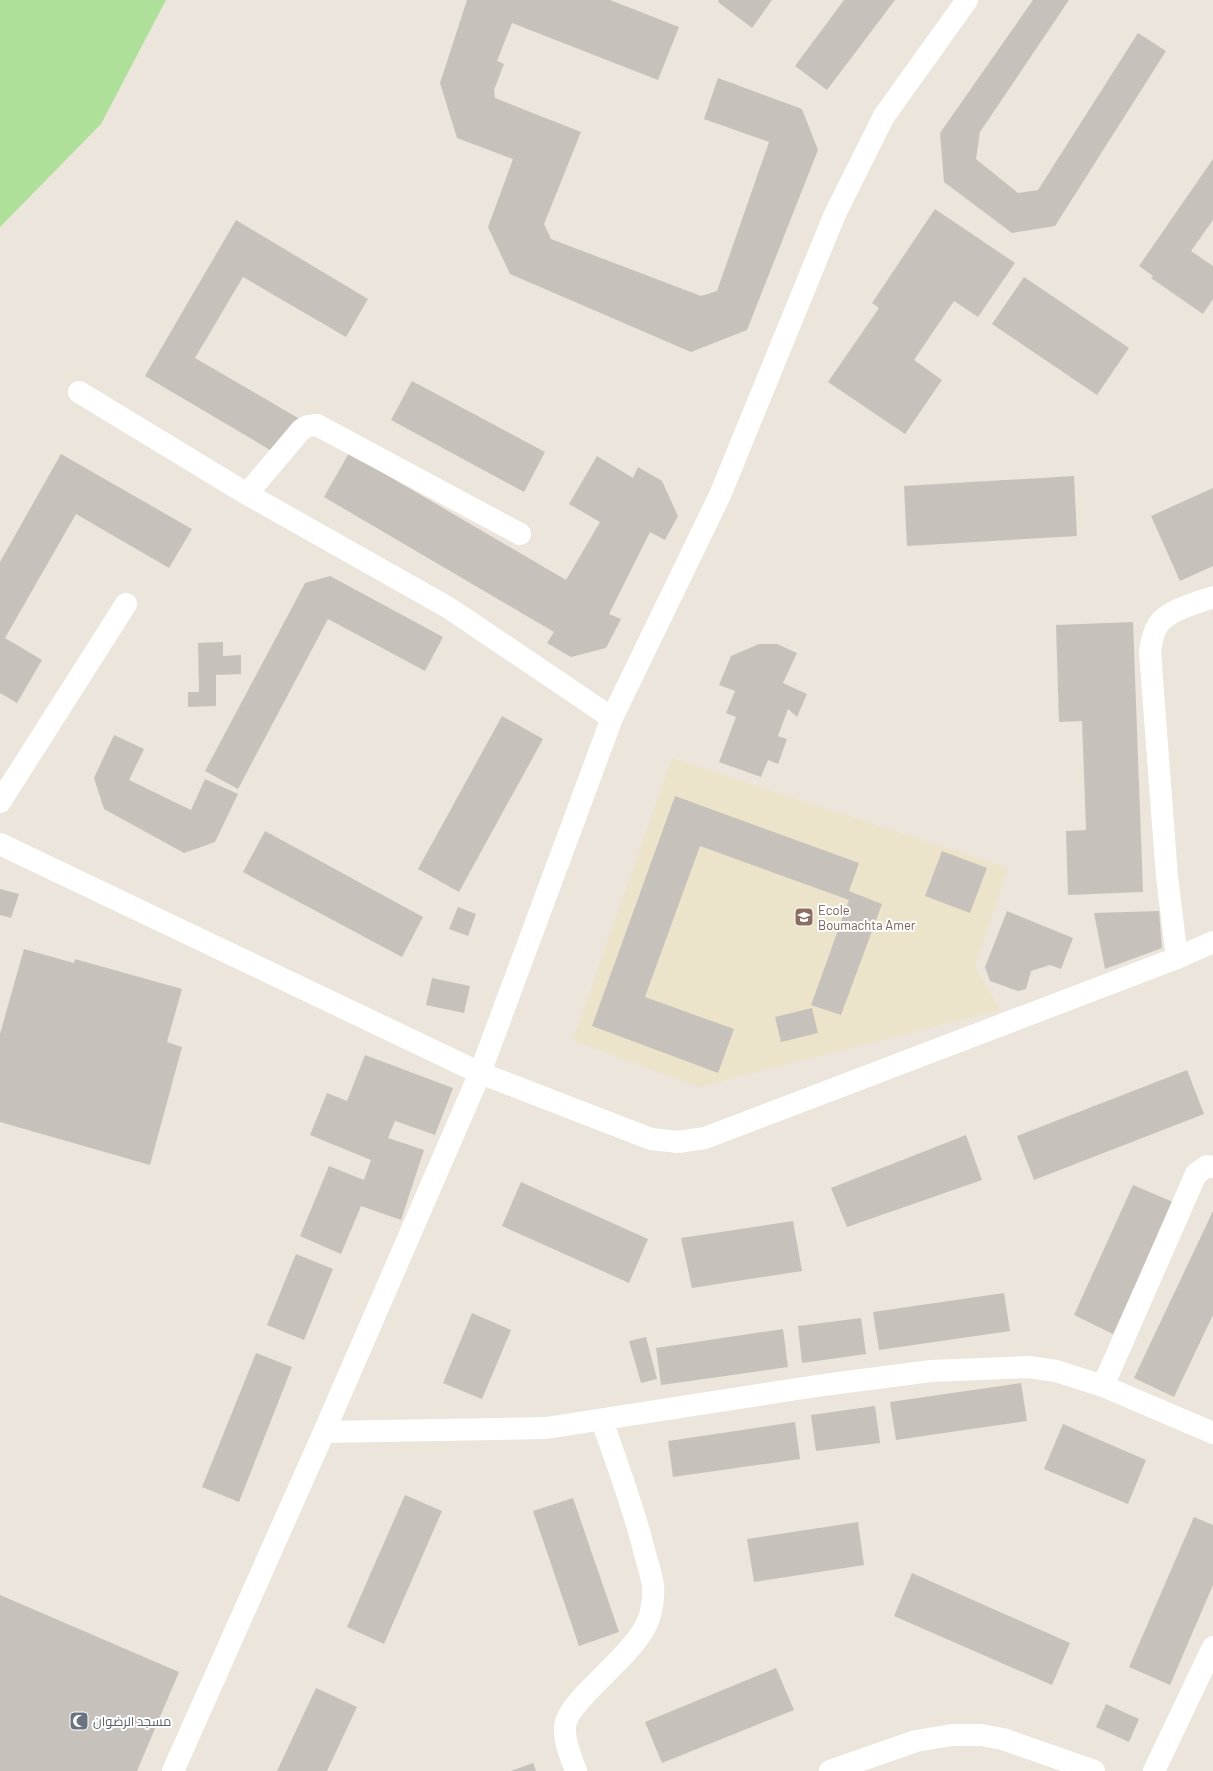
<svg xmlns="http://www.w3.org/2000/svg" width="1213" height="1771" font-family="Barlow,Cairo,sans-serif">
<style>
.education{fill:#ece3cb}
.green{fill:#afe09a}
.building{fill:#c6c2bb}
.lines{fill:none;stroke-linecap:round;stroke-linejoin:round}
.street{stroke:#fff;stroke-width:22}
.secondary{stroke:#fff;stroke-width:22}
.labels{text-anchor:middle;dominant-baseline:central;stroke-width:4;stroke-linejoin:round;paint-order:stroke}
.education-label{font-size:13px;fill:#785e54;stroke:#fff;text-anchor:start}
.worship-label{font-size:13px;fill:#5b616d;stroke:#fff;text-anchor:start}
</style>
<rect width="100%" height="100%" fill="#ebe5db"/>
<path class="education" d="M672 758 1008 868 975 966 1000 1010 698 1087 573 1040Z"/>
<path class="green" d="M0 0H166L101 124 0 227Z"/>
<path class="building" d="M467 0H610L679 27 658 80 512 23 497 61 504 64 494 90 495 98 581 132 544 224 551 239 701 296 717 291 769 142 704 119 718 78 802 109 818 150 747 330 691 352 510 274 488 227 513 159 457 138 440 83Z
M719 0H772L752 28 718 2Z
M844 0H895L827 90 795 66Z
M1033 0H1069L980 132 976 159 1018 193 1038 190 1138 33 1166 51 1055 226 1012 233 944 182 940 133Z
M1213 159V220L1191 251 1213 266V299L1203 314 1151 278 1153 276 1139 266Z
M935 209 1015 263 978 317 954 301 914 360 942 380 905 434 828 382 879 308 872 303Z
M236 220 368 299 346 337 243 277 195 358 298 418 277 454 145 376Z
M1024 277 1129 348 1097 395 992 324Z
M412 381 545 452 524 492 391 420Z
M349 453 566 580 600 522 569 504 597 456 633 478 638 467 662 481 678 516 665 540 650 532 609 614 621 619 606 648 571 657 547 643 554 632 324 497Z
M61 454 192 529 169 568 76 514 5 638 42 660 17 703 0 693V562Z
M1074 476 1077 536 907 546 904 486Z
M1213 488V566L1180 581 1151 516Z
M330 576 443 637 425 671 328 619 238 789 205 771 305 583Z
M1133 622 1143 892 1068 895 1066 831 1086 830 1082 721 1059 722 1056 625Z
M223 642V656L241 655V674L216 675V706L188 707V692H199L198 643Z
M759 644H777L797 653 783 683 807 694 797 717 788 709 778 736 787 739 778 764 768 760 761 777 719 762 736 717 726 713 735 691 719 685 731 656Z
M502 716 543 739 459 892 418 869Z
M114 735 144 749 129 780 191 810 205 779 238 794 215 842 184 853 104 809 94 778Z
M675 796 859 863 849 891 882 904 841 1015 811 1005 849 900 700 846 645 997 734 1029 718 1073 592 1026Z
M265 831 423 917 402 957 243 872Z
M942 851 987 868 970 913 925 896Z
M0 889 19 894 11 918 0 915Z
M458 907 476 914 468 936 449 929Z
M1007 911 1073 938 1061 969 1050 965 1031 971 1026 989 1018 991 990 981 985 967Z
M1159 911 1162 948 1105 969 1094 913Z
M24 949 74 963 75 959 182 989 167 1042 182 1047 150 1165 0 1122V1034Z
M432 978 470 986 464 1013 426 1005Z
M812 1008 818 1033 781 1042 775 1017Z
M365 1055 453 1088 435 1135 387 1118 395 1121 388 1138 424 1150 401 1220 361 1206 341 1254 300 1236 329 1166 364 1180 371 1160 310 1135 327 1093 347 1101Z
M1187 1070 1204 1114 1034 1180 1017 1136Z
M966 1135 982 1180 847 1227 831 1188Z
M521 1182 648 1239 629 1283 502 1226Z
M1133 1185 1173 1202 1113 1334 1074 1315Z
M1213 1211V1315L1174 1397 1134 1378Z
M793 1221 802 1271 692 1288 681 1238Z
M296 1254 333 1269 304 1340 267 1325Z
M1004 1293 1010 1331 879 1350 873 1312Z
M472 1313 511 1330 482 1399 443 1383Z
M861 1318 866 1354 802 1363 798 1326Z
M783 1329 788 1367 661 1385 656 1348Z
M646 1337 657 1379 641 1383 629 1341Z
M256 1353 292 1367 239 1502 202 1487Z
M1021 1383 1027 1421 896 1440 890 1402Z
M875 1406 880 1443 816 1451 811 1415Z
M795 1422 800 1459 673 1477 668 1441Z
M1063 1424 1146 1460 1128 1504 1044 1469Z
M405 1495 442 1511 384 1644 347 1627Z
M573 1498 619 1632 579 1646 533 1511Z
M1194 1517 1213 1525V1585L1170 1685 1129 1667Z
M858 1522 864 1565 754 1582 747 1539Z
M912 1573 1070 1643 1052 1685 894 1616Z
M0 1595 179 1672 137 1771H0Z
M776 1668 794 1710 662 1763 645 1722Z
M316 1688 357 1707 327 1771H277Z
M1106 1704 1139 1719 1129 1742 1096 1727Z
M533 1763 536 1771H511Z"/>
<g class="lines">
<path class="street" d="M79 392 247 494 449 608 612 718
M247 494 301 430 308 426 317 425 520 534
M0 802 126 604
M1177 958 1167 877 1150 652C1151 644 1153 633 1158 625 1168 610 1196 603 1213 597
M1103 1386 1196 1174 1207 1166 1213 1167
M324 1432 546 1428 823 1385 931 1371 1029 1367 1056 1371 1103 1386 1213 1433
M173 1771 324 1432 480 1073 612 718 720 495 835 214 884 116 967 0
M576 1771C571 1757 564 1742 565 1727 566 1700 638 1654 649 1618 652 1610 654 1594 653 1585 651 1573 647 1562 644 1550 633 1506 617 1463 602 1421
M830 1771 916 1741 952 1735H981L1003 1739 1094 1771
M1154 1771 1213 1647"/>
<path class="secondary" d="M0 844 480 1073 651 1139 678 1142 705 1138 1177 958 1213 942"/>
</g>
<defs>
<symbol id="school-square" viewBox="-11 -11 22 22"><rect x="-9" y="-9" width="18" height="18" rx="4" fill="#8d6e63" stroke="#fff"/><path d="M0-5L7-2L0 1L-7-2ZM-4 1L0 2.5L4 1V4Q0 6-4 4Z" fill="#fff"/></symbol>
<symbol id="mosque-square" viewBox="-11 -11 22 22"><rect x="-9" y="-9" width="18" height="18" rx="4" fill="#6b7280" stroke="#fff"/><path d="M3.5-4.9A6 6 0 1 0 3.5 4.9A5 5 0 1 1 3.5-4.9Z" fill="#fff"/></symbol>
</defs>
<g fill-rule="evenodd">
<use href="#school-square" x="793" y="906" width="22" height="22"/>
<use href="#mosque-square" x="68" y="1710" width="22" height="22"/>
</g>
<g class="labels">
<g class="education-label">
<text x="818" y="910">Ecole<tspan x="818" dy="15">Boumachta Amer</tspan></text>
</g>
<g class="worship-label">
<text x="93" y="1721">مسجد الرضوان</text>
</g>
</g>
</svg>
